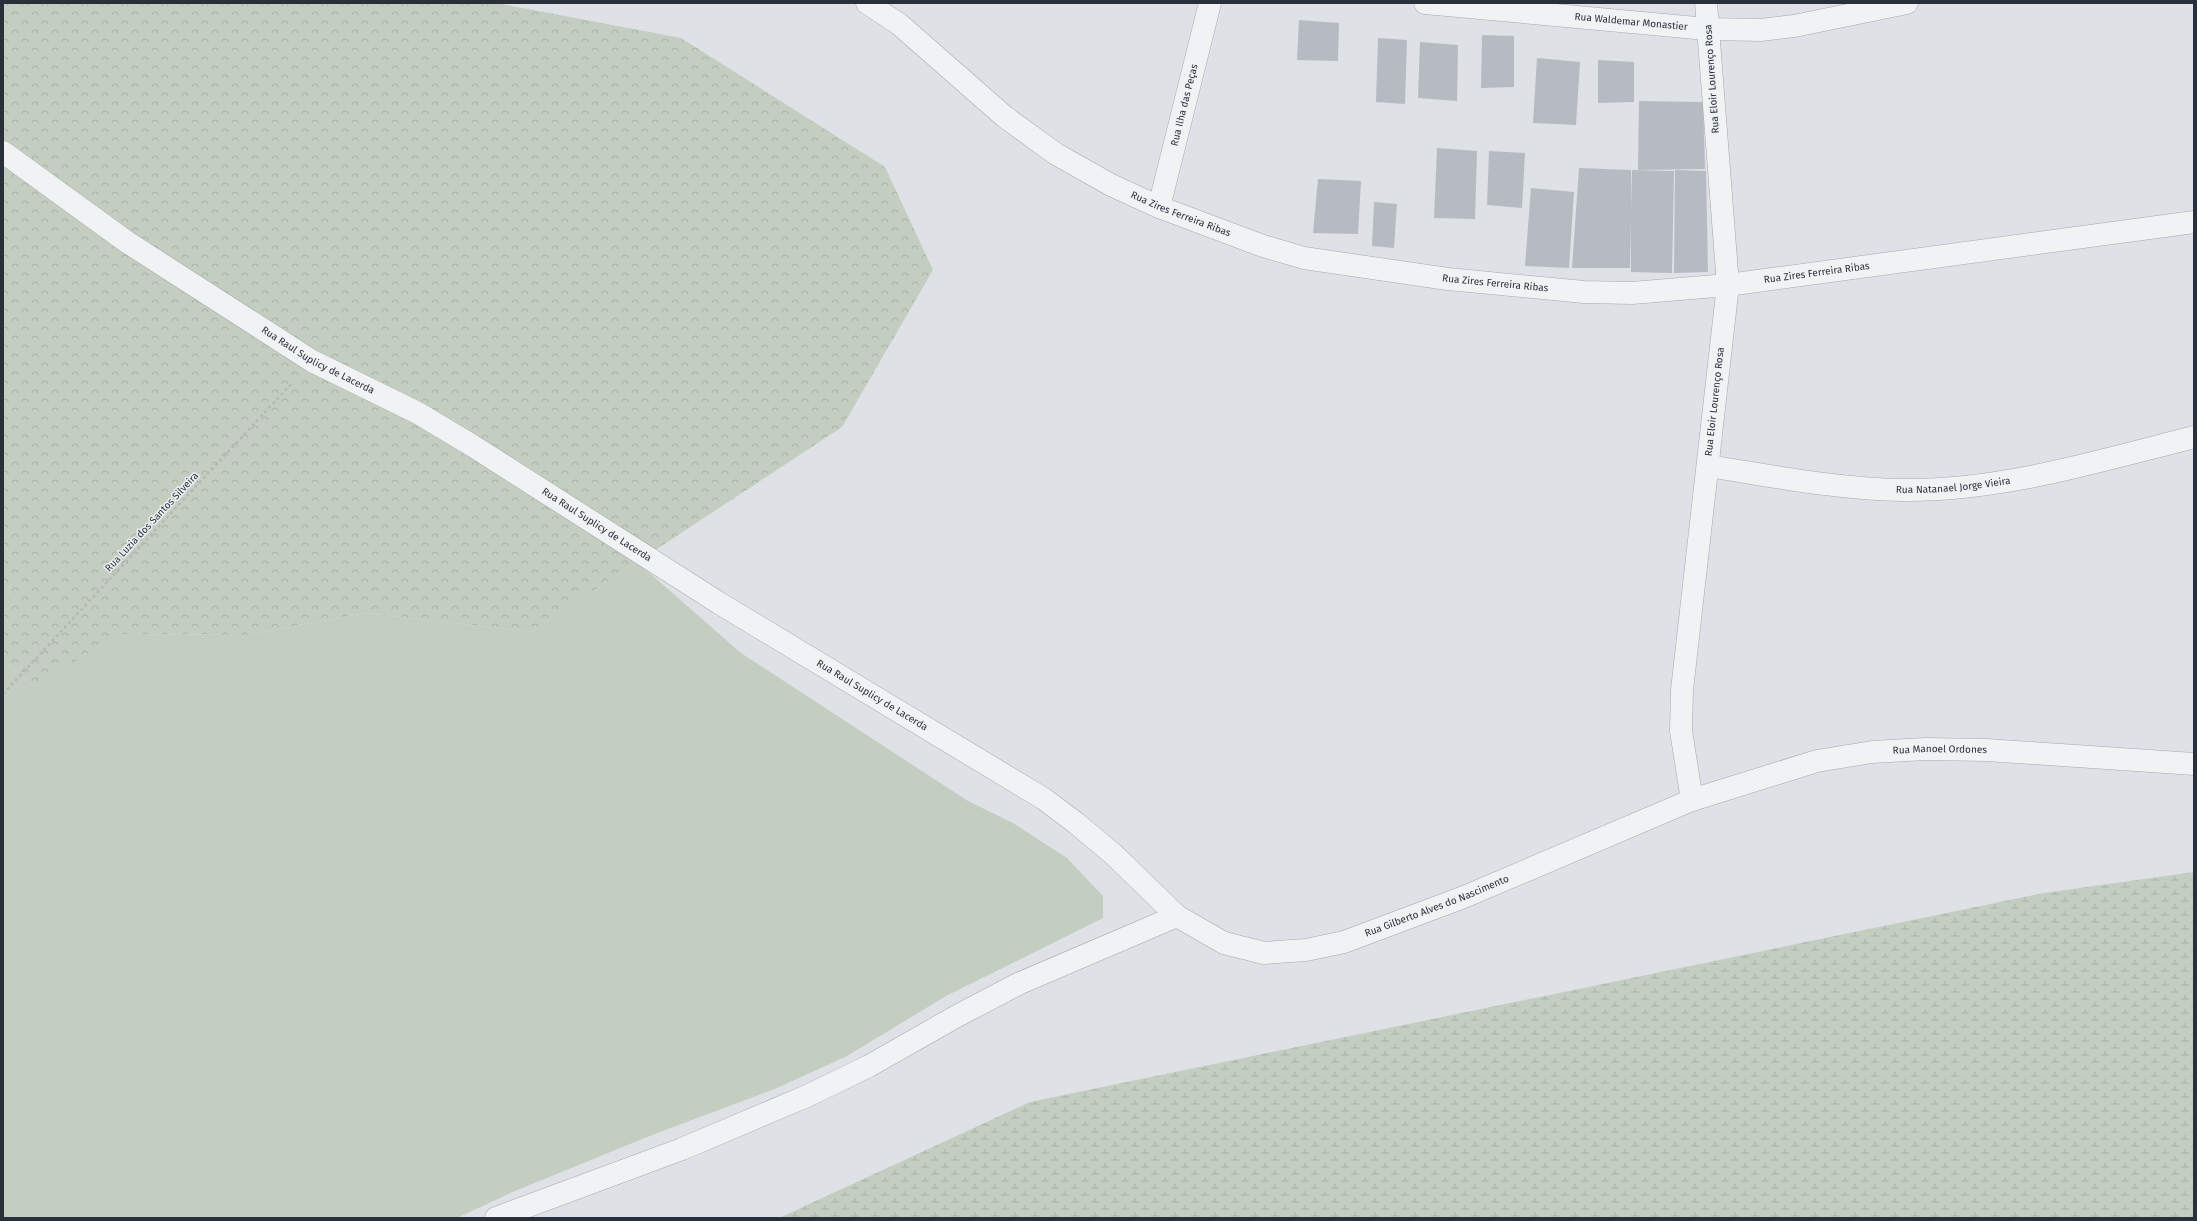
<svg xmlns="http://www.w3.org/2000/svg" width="2197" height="1221" font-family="'Fira Sans',sans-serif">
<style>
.grass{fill:#c4cec0}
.forest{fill:url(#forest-crowns)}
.wetland{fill:url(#wetland-marsh)}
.building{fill:#b6bbc2}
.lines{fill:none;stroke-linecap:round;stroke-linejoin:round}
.minor-casing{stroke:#a4a8ae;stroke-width:23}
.path{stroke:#b4b8bc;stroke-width:2.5;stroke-dasharray:3 3;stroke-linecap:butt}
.minor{stroke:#f0f2f4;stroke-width:22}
.labels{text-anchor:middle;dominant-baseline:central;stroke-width:3;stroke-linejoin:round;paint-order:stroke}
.street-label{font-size:10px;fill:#29303a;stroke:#edf0f3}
</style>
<defs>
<pattern id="forest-crowns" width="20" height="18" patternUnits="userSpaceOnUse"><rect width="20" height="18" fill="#c4cec0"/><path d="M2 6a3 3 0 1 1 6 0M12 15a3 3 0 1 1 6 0" fill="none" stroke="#a8b1a6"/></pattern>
<pattern id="wetland-marsh" width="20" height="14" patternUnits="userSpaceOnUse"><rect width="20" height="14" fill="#c4cec0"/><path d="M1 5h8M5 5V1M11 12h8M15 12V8" fill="none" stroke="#a8b1a6"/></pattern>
</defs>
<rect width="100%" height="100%" fill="#dee1e5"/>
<path class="grass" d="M637 562 741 653 968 801 1013 823 1067 858 1103 896V918L946 996 847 1056 775 1089 652 1135 515 1191 457 1218H3V659L34 687 118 634 247 635 365 613 531 632Z
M3 584 10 587 3 619Z"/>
<path class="forest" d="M3 3H496L681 38 885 167 933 270 842 427 531 632 365 613 247 635 119 634 34 687 3 659V619L10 587 3 584Z"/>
<path class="wetland" d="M2194 872V1218H779L1030 1102 2044 893Z"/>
<path class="building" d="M1299 20 1339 23 1338 61 1297 60Z
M1482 35 1514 36V87L1481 88Z
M1378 38 1407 40 1405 104 1376 102Z
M1420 42 1458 45 1457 101 1418 98Z
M1537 58 1580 62 1576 125 1533 123Z
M1598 60 1634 62V102L1598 103Z
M1639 101 1703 102 1705 169 1638 170Z
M1437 148 1477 151 1475 219 1434 218Z
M1489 151 1525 153 1522 208 1487 205Z
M1579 168 1631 170V210L1632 170 1674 171 1672 273 1631 272V217L1630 268H1572Z
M1675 170 1706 171 1708 272 1674 273Z
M1318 179 1361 181 1358 234 1313 233Z
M1531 188 1574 192 1569 268 1525 266Z
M1374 202 1397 204 1394 248 1372 246Z"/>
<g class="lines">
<defs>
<g id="minor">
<path id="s1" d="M867 3 899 24 1005 117 1056 154 1111 185 1159 207 1263 246 1304 258 1448 279 1584 292 1632 293 1728 285 2194 222"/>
<path id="s2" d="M1425 3 1707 29 1761 30 1794 26 1907 3"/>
<path id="s3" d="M3 152 127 242 312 361 418 413 473 446 719 603 1044 799 1076 823 1113 854 1177 916 1224 943 1264 953 1306 950 1344 942 1464 897 1692 800 1817 761 1872 752 1925 749 1987 750 2194 764"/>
<path id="s4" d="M1159 207 1210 3"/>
<path id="s5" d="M1708 466C1772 476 1837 489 1903 490 2002 491 2099 461 2194 437"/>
<path id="s6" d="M1692 800 1681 731 1682 690 1728 285 1706 3"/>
<path d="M496 1218 682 1149 807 1096 869 1066 957 1016 1018 984 1177 916"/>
</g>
</defs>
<use href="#minor" class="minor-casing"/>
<path class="path" d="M3 694 293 382"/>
<use href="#minor" class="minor"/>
</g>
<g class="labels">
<g class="street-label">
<text stroke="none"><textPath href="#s2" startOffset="207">Rua Waldemar Monastier</textPath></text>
<text transform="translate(1712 79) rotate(-94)">Rua Eloir Lourenço Rosa</text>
<text stroke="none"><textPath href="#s4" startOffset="105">Rua Ilha das Peças</textPath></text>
<text stroke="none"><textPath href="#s1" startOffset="381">Rua Zires Ferreira Ribas</textPath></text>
<text stroke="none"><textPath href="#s1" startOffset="1028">Rua Zires Ferreira Ribas</textPath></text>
<text stroke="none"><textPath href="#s1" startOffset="705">Rua Zires Ferreira Ribas</textPath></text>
<text stroke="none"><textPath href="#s3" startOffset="378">Rua Raul Suplicy de Lacerda</textPath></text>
<text stroke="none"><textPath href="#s6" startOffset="401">Rua Eloir Lourenço Rosa</textPath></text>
<text stroke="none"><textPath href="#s5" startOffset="247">Rua Natanael Jorge Vieira</textPath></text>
<text transform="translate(152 522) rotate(-47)">Rua Luzia dos Santos Silveira</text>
<text stroke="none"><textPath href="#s3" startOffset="702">Rua Raul Suplicy de Lacerda</textPath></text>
<text stroke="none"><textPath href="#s3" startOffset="1026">Rua Raul Suplicy de Lacerda</textPath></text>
<text stroke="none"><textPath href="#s3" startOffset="2211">Rua Manoel Ordones</textPath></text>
<text stroke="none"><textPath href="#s3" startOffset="1680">Rua Gilberto Alves do Nascimento</textPath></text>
</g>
</g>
<rect width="2197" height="1221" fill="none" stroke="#29303a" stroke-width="8"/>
</svg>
